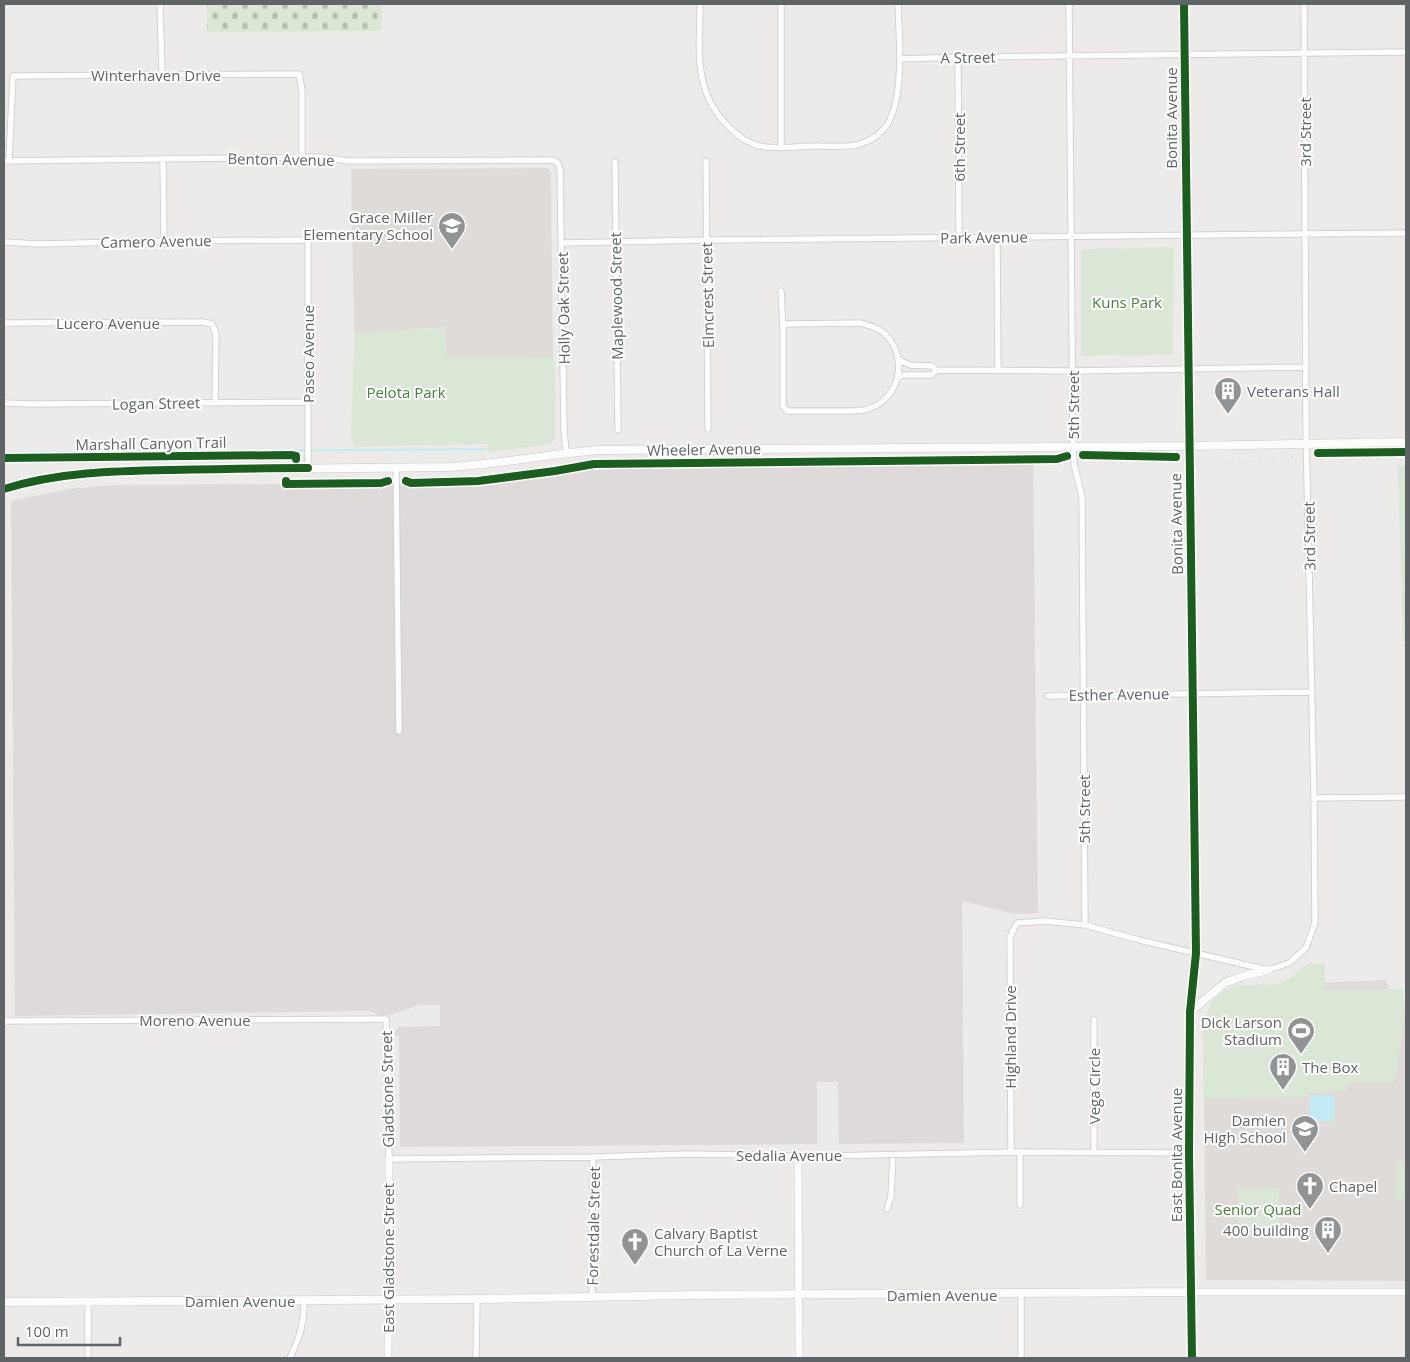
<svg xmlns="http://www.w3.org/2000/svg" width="1410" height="1362" font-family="'Open Sans',sans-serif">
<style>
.industrial{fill:#dddad9}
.education{fill:#dfdbd9}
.green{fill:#dbe7d6}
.cemetery{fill:url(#cemetery-stones)}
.water{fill:#c2e9f4}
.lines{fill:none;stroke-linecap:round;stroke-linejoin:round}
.stream{stroke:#c2e9f4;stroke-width:2}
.minor-casing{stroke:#cac9c9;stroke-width:7}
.tertiary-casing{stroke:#cac9c9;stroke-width:8}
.secondary-casing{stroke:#c9c9c9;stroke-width:9}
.minor{stroke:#fcfcfc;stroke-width:5.5}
.tertiary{stroke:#fcfcfc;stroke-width:7}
.secondary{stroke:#fcfcfc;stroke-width:8}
.rail{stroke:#e3e2e2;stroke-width:2;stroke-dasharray:1 6;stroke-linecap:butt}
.cycleway-casing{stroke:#fff;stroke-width:11}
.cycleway{stroke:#1b5e20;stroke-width:8}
.labels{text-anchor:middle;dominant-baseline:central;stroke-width:4;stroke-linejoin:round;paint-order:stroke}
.street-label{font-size:15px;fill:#5f6466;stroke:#fff}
.poi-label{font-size:15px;fill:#5f6466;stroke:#fff;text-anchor:end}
.park-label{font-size:15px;fill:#487f3c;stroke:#fff}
</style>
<defs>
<pattern id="cemetery-stones" width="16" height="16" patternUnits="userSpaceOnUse" patternTransform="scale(1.25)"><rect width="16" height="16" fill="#dbe7d6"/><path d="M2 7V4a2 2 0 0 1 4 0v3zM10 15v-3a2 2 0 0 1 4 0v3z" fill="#b5bfb1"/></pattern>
</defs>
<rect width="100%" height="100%" fill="#edebe9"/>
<path class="industrial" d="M1033 461 1038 913 1014 914 962 901 964 1143 839 1144 838 1082H817V1144L400 1147 399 1036H395V1032L399 1027 440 1026V1005H419L391 1015H380L369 1011 15 1016 11 501 70 489 113 485 281 484 282 485H366L480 483 549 474 579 467 596 466Z"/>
<path class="education" d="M547 168 549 169 551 174 553 357H446L445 327 354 334 351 169Z
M1385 980 1403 1014 1406 1015V1281L1206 1280 1203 1026 1210 1006 1227 992 1243 986Z"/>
<path class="green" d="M1174 247 1173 355 1081 356V249Z
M445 327 446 356 553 357 555 362V439L551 444 488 452 487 444 354 447 351 439 354 334Z
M1398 466H1406V642H1403Z
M1308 963 1325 964V989H1403L1405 1015 1394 1083H1347V1091L1310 1092 1305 1097 1204 1099C1204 1085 1204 1070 1204 1056 1204 1025 1203 988 1244 985 1255 984 1268 985 1279 983 1290 980 1300 970 1308 963Z
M1396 1162H1406V1199H1396Z
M1237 1188H1279L1280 1228 1249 1231V1228H1243L1238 1223Z"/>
<path class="cemetery" d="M207 4H382V31L207 32Z"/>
<path class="water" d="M1310 1095H1334V1121H1310Z"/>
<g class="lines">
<path class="stream" d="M4 453 485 449"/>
<defs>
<path id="minor" d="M160 4 162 75
M700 4C700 52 692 91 730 128 738 136 747 143 759 146 777 150 797 146 816 146 840 146 864 150 883 130 906 105 899 36 898 4
M1069 4 1073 446 1074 464 1082 497 1085 925
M958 57 959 237
M900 59 964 57 1406 52
M781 148V4
M163 159 164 241
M4 161 321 157 348 161 552 160 558 163 560 169 564 429 566 453
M9 161 13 76 299 74 302 90V158
M706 161 708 429
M615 162 618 430
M997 237 998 370
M4 242 39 244 164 241 308 240V468
M562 243 706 240 1406 233
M781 291 783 328
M4 323 203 322 212 324 216 334 215 402
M860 323C869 325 877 327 884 333 909 356 901 399 868 409 859 412 847 411 837 411 821 411 804 411 787 411L783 406V328L786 324Z
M899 360 910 365 932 366 936 370 1073 371 1306 367
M898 378 903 375H932L936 370
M4 403 32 404 308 402
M396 467 399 731
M1048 696 1311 692
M1314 798 1406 797
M1094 1020V1152
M4 1021 386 1019 389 1159 593 1157 685 1154 820 1156 1020 1152 1189 1153
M1011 1152 1010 937 1017 923 1044 921 1085 925 1139 940 1268 970 1289 963 1306 948 1315 923 1314 798 1306 432 1304 4
M1020 1152V1205
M887 1209 891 1196 893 1155
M592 1296 593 1157
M88 1358V1301
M290 1358C300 1336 304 1325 304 1300
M476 1358 477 1299
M1021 1358V1294"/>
<path id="tertiary" d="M798 1155 799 1358
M1190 1292H1406
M388 1358 389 1159"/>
<path id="secondary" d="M1184 4 1196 953 1190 1012 1189 1153 1192 1358
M4 489C38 478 72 473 108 471L450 467C500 464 549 454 599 450L1188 446 1406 442
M1190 1012 1225 983 1240 977 1268 970
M4 1302 477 1299 689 1295 1190 1292"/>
</defs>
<use href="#minor" class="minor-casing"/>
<use href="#tertiary" class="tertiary-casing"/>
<use href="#secondary" class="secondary-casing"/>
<use href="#minor" class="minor"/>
<use href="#tertiary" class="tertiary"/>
<use href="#secondary" class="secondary"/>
<path class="rail" d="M623 468 1406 460"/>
<defs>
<path id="cycleway" d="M1184 4 1196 953 1190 1012 1189 1153 1192 1358
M1318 453 1406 452
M1083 455 1176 457
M4 458 291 455 296 456V459
M286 481V484L381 483 388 481
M406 481 411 483 478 481 555 471 594 464 1057 459 1067 456
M4 489C58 472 114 471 170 470 216 469 262 468 308 468"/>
</defs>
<use href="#cycleway" class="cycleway-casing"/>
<use href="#cycleway" class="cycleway"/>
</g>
<defs>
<symbol id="school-pin" viewBox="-11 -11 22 30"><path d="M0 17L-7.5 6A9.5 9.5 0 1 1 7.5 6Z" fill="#919394" stroke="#fff"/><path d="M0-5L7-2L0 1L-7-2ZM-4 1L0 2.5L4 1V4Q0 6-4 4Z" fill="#fff"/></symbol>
<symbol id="building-pin" viewBox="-11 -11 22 30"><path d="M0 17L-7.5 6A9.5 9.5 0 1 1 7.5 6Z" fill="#919394" stroke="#fff"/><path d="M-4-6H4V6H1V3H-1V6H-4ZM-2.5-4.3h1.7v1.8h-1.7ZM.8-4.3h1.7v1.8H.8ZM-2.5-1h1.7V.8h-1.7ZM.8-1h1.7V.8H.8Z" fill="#fff"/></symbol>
<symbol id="stadium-pin" viewBox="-11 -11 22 30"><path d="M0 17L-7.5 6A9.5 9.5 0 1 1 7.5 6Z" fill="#919394" stroke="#fff"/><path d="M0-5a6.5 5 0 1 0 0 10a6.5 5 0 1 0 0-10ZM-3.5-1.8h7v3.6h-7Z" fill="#fff"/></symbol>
<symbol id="church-pin" viewBox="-11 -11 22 30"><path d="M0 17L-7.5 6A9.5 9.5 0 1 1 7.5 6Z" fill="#919394" stroke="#fff"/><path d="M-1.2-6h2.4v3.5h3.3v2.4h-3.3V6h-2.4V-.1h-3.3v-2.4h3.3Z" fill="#fff"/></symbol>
</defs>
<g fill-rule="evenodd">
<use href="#school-pin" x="436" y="210" width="32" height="43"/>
<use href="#building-pin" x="1212" y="375" width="32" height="43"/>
<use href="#stadium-pin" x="1285" y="1015" width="32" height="43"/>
<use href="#building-pin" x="1267" y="1051" width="32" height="43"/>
<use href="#school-pin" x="1289" y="1113" width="32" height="43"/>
<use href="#church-pin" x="1294" y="1170" width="32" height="43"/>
<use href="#building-pin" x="1312" y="1214" width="32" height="43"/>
<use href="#church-pin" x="619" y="1226" width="32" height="43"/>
</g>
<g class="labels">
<g class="street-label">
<text transform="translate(968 57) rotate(-1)">A Street</text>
<text x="156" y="75">Winterhaven Drive</text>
<text transform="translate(1171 118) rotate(-90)">Bonita Avenue</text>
<text transform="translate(1305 132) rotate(-90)">3rd Street</text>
<text transform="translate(959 147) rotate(-90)">6th Street</text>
<text transform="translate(281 159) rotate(1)">Benton Avenue</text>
<text transform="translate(984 237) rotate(-1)">Park Avenue</text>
<text transform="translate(156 241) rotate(-1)">Camero Avenue</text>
<text transform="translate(707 295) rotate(-91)">Elmcrest Street</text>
<text transform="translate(616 296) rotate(-91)">Maplewood Street</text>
<text transform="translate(563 308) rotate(-91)">Holly Oak Street</text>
<text x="108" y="323">Lucero Avenue</text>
<text transform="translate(308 354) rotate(-90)">Paseo Avenue</text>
<text transform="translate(156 403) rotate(-1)">Logan Street</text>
<text transform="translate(1073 405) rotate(-90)">5th Street</text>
<text transform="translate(151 443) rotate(-1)">Marshall Canyon Trail</text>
<text transform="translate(704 449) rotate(-1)">Wheeler Avenue</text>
<text transform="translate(1176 524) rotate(-91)">Bonita Avenue</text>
<text transform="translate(1309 536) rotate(-91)">3rd Street</text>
<text transform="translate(1119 694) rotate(-1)">Esther Avenue</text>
<text transform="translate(1084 809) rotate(-90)">5th Street</text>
<text x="195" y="1020">Moreno Avenue</text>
<text transform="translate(1010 1037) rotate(-90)">Highland Drive</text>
<text transform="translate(1094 1086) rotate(-90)">Vega Circle</text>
<text transform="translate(387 1089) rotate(-91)">Gladstone Street</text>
<text x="789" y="1155">Sedalia Avenue</text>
<text transform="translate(1176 1155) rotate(-90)">East Bonita Avenue</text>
<text transform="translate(593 1226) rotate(-89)">Forestdale Street</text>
<text transform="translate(388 1258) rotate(-90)">East Gladstone Street</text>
<text x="942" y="1295">Damien Avenue</text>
<text x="240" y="1301">Damien Avenue</text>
</g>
<g class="poi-label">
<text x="433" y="217">Grace Miller<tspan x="433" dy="17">Elementary School</tspan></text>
<text x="1247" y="391" text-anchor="start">Veterans Hall</text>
<text x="1282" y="1022">Dick Larson<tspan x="1282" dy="17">Stadium</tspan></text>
<text x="1302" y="1067" text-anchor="start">The Box</text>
<text x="1286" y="1120">Damien<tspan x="1286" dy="17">High School</tspan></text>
<text x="1329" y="1186" text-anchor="start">Chapel</text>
<text x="1309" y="1230">400 building</text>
<text x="654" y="1233" text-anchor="start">Calvary Baptist<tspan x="654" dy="17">Church of La Verne</tspan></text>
</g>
<g class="park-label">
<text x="1127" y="302">Kuns Park</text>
<text x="406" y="392">Pelota Park</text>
<text x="1258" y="1209">Senior Quad</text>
</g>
</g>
<rect width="1410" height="1362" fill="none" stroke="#5f6466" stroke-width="10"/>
<path d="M18 1337v8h102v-8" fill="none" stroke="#5f6466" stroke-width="2.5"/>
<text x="25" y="1337" font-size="15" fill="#5f6466" stroke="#ffffff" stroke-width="4" paint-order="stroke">100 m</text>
</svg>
